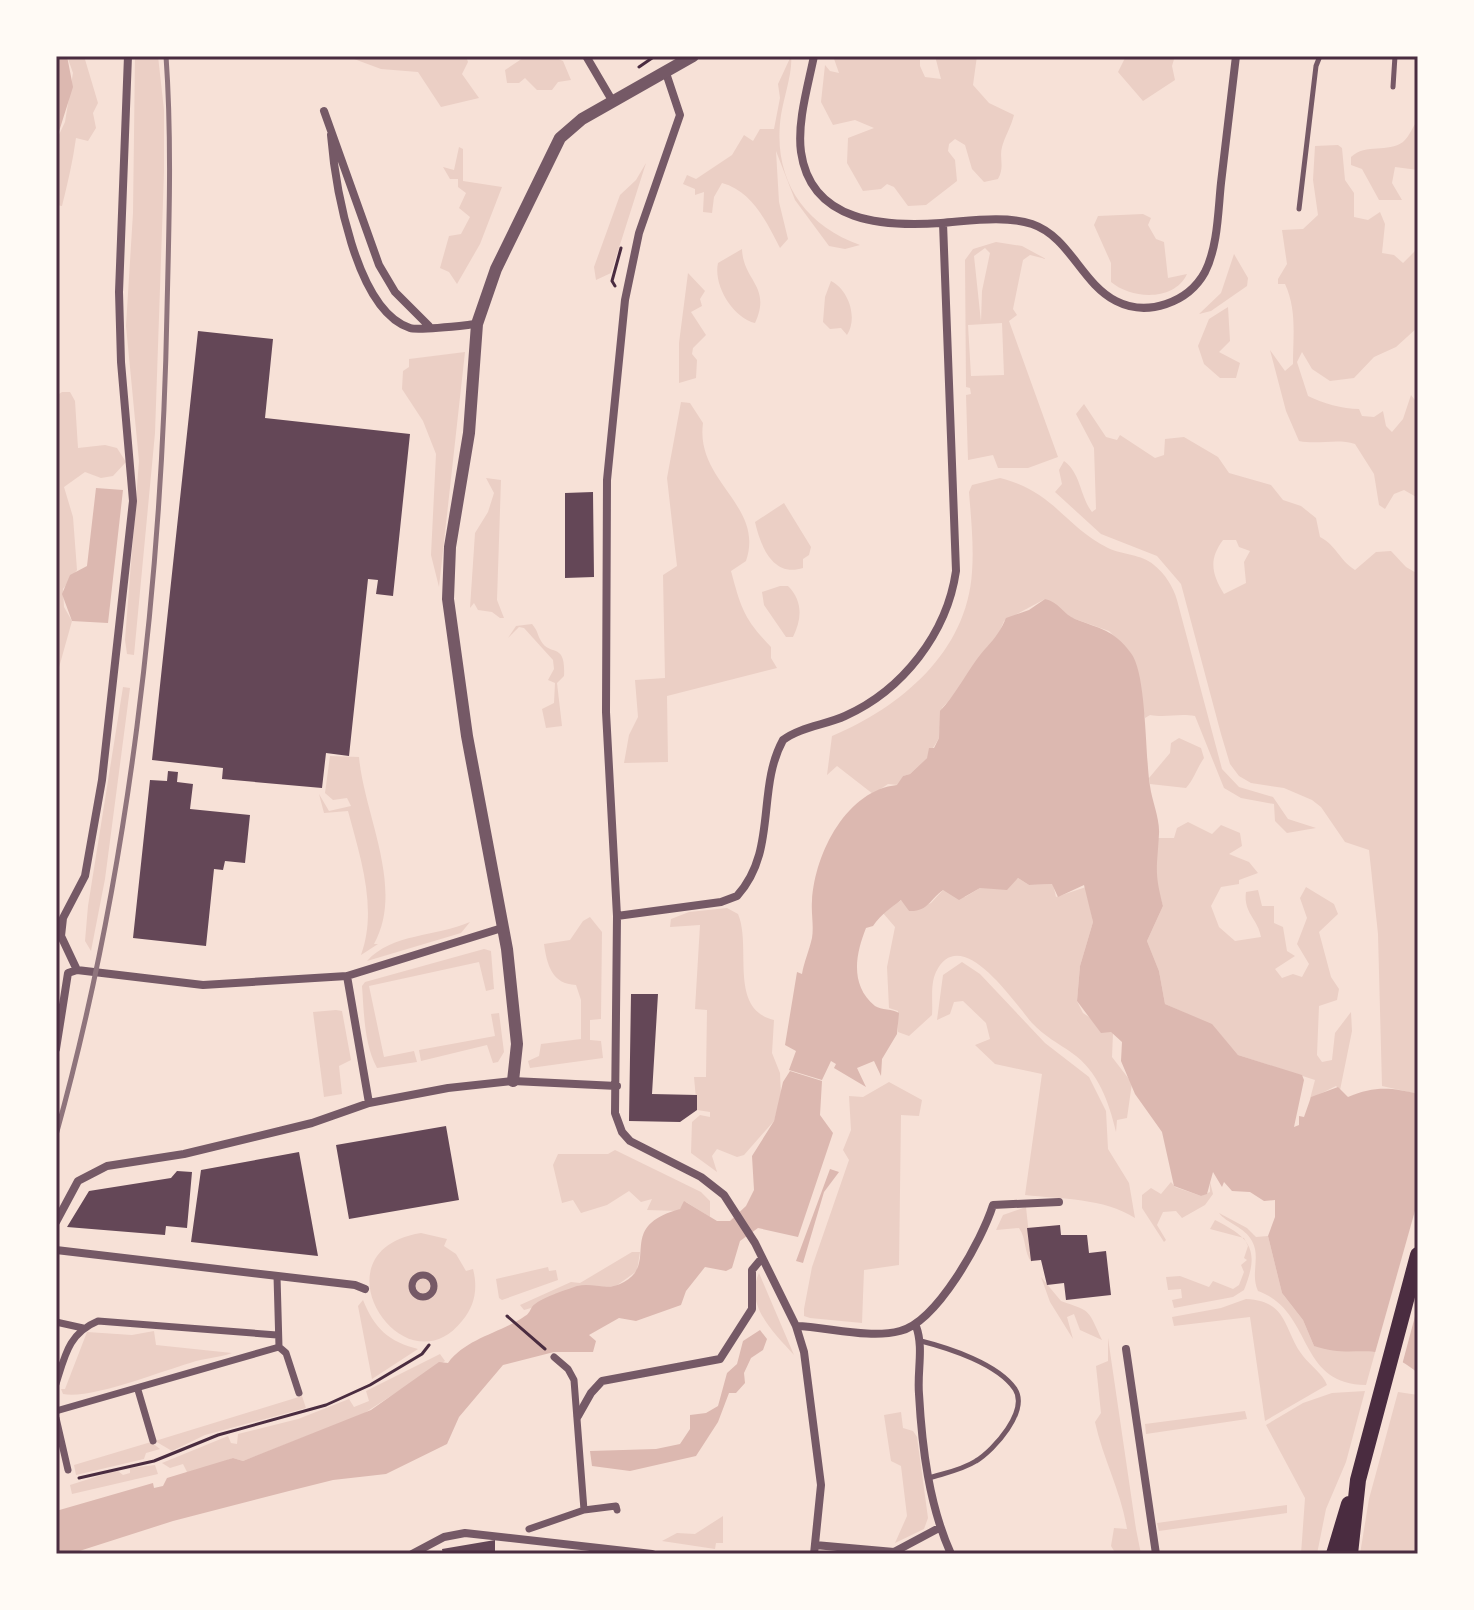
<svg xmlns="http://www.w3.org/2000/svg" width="1474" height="1610" font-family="Lato,sans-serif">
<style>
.green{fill:#ebcfc5;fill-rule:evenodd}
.water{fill:#dcb8b0}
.pier{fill:#f7e1d7}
.building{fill:#644757}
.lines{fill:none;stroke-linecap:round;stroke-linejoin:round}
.path{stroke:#4a2c40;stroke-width:3}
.service{stroke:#755966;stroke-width:5}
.pedestrian{stroke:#755966;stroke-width:7}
.minor{stroke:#755966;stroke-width:8}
.tertiary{stroke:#755966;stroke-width:12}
.trunk{stroke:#4a2c40;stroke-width:16}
.rail{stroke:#8f747c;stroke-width:5}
.neatline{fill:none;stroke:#4a2c40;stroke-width:3}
</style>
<rect width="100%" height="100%" fill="#f7e1d7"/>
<path class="green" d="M67 56H84L98 103 93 113 96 128 88 141 76 138C73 160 68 182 62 206L56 205 59 179 56 141 65 122 73 73Z
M135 56H158L164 110V172L155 433 134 655 127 654 125 640 139 461 126 326 133 213Z
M346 56H466L468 62 462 74 479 98 441 107 418 72 381 69Z
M526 56H552L563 61 571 80 558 82 552 90H537L525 78 519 83H507L505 70Z
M791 56C793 71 784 97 781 115 772 177 802 224 860 245L845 249 829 246 795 200 776 151 779 202 788 239 780 248C766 221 752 191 722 183L714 197 712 213 703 212 704 192 695 195V189L683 184 687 175 696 179 732 155 744 135 753 141 760 129H774L780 98 778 84Z
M833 56H920V66L925 77 941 79 935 56H977L973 85 989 103 1014 115C1011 127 1005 136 1002 147 999 158 1005 167 998 179L984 182 972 169 965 145 955 139 949 144 948 151 955 160 957 181 926 205 908 206 894 187 887 184 881 189 863 191 847 163 848 138 874 128 855 120 833 125 821 102 825 65 830 71 839 73Z
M1126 56H1175L1172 66 1175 80 1143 101 1118 72Z
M1418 120V170L1395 167 1392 183 1402 200H1379L1362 169 1351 165V157C1366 143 1388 153 1403 142 1410 136 1412 127 1418 120Z
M1338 145 1342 148 1345 180 1354 193V217L1368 220 1380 212 1385 224 1382 253 1394 255 1403 263 1418 248V327L1396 347 1374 357 1354 378 1330 381 1312 369 1302 352 1297 362 1308 396C1322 403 1343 409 1359 409L1362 416 1374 417 1383 411 1386 426 1392 432 1403 419 1411 395 1418 404V498L1404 490 1394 494 1385 509 1379 505 1374 474 1355 444C1337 438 1319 445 1299 441L1286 411 1270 350 1285 371 1293 364C1293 336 1297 310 1285 284H1278V279L1287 264 1282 230 1303 229 1318 215 1313 180 1315 146Z
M459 147 463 149V181L502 187 480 244 457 284 449 272 440 268 449 236 461 234 470 217 459 208 466 193 458 187V179H450L443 167 454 170Z
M646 163 611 273 596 280 594 267 620 195 636 180Z
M1143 214 1151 218 1148 225 1156 239 1164 242 1168 278 1187 274C1174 302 1131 299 1111 282V263L1094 225 1098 216Z
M996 242 1022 246 1046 259 1030 255 1023 260 1013 309 1017 315 1009 321 1058 457 1028 468H998L993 455 968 460 966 395 971 394 970 388 966 387 965 260 973 249ZM985 248 990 253 982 291 981 322 974 256ZM1002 323 1004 375 971 376 968 325Z
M742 249C743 281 772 286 755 323 733 318 713 285 718 263Z
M1234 254 1248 278 1247 286 1211 311 1199 314 1221 293Z
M688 273 705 291 700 299 702 306 691 312 706 335 693 348 692 354 697 360 696 378 679 383V343Z
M831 281C849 290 858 318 847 335L841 328 830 329 823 322 825 297Z
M1228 307 1230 341 1219 352 1240 363 1236 378H1220L1204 364 1198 346 1209 319Z
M465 352 439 587 431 555 436 454 423 421 402 389 403 371 409 367V359Z
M62 392H70L75 401 78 448 105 445 117 448 126 462 113 476 101 478 85 472 64 487 73 517 77 570 63 589 64 607 72 621 58 671 56 396Z
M681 402 690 403 703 423C695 482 765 505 746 561L731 571C741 608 744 619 771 647V658L777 668 667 696 668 762 624 763 629 735 638 717 635 680 665 678 663 575 677 566 667 478Z
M1084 404 1106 437 1117 440 1120 435 1155 458 1164 455 1165 439 1184 437 1218 457 1229 473 1271 485 1283 500 1301 506 1316 518 1320 537C1337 546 1339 560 1355 570L1376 552 1391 551 1406 567 1418 574V1094L1382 1086 1378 934 1369 850 1345 842 1321 807 1312 800 1284 788 1251 783 1239 776 1230 764 1221 734 1181 584 1157 556 1101 534 1055 492 1062 484 1059 470 1064 461C1081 473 1080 497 1092 512L1096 509 1094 448 1076 414ZM1223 540H1236L1239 547 1250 551 1244 562 1246 583 1224 594C1211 573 1209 559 1223 540Z
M486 478 501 480 497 600 504 618H500L492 612 478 610 474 603 470 608 475 533 488 512 494 493Z
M1000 478C1055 492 1064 526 1108 548 1122 555 1142 554 1154 565 1165 574 1173 586 1177 600L1222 769 1239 787 1273 797 1288 819 1316 828 1287 833 1275 821 1274 804 1241 798 1224 788 1195 716C1178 713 1167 718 1150 715L1145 718 1131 653 1109 631 1072 618 1045 599 1004 621 996 640 977 660 964 684 942 708 939 738 927 758 910 774 903 776 898 785 888 784 873 794 837 766 827 775 832 736C901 707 967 652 972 572 974 546 971 518 969 492L972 485Z
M784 503 811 547 809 555 803 559V568C772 578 760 544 755 522Z
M780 586H788C803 601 802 619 793 637H786L764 605 762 592Z
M532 624C538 631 537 634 541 641 550 657 566 641 564 676L557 683 562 726 546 728 542 709 554 703 555 683 548 680 554 669 553 660 524 628 519 627 508 638 516 626Z
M123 687 130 688 105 879 91 951 85 941 88 906Z
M1179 738 1201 748 1204 758C1197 768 1194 779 1186 788L1150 784 1149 778 1170 753 1171 743Z
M330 756 359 757C364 815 405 888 374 944H378L361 955C378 909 360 856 348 811L324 813 319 794 329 811 351 806 347 798 333 800 325 793Z
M1188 822 1212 834 1221 825 1240 833 1242 846 1229 854 1249 862 1258 873 1239 880V884L1221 887 1211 906 1219 927 1235 941 1261 937C1258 919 1243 913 1246 892L1258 890 1262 906H1274V923L1283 927 1287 951 1295 956 1275 969 1282 978 1293 974 1302 977 1309 964 1297 944 1307 918 1300 898 1306 887 1334 904 1338 914 1319 932 1331 977 1339 989 1337 1000 1319 1006 1317 1055 1322 1062 1332 1060 1335 1033 1351 1012 1352 1031 1340 1090 1336 1086 1310 1099 1315 1080 1238 1055 1212 1025 1165 1004 1159 971 1147 941 1163 906C1156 883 1151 863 1158 838H1174L1177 828Z
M1018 878 1029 885 1053 884 1056 897 1086 887 1093 922 1080 966 1077 1001 1083 1013 1113 1033 1112 1057 1132 1083 1127 1118 1117 1120 1116 1132C1109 1102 1098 1071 1072 1053 1058 1043 1044 1036 1032 1023 1016 1005 961 921 936 972 930 985 933 1001 932 1015L909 1036 898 1032V1011L889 1008 887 967 895 927 883 913 903 899 909 911 931 903 943 890 965 897 980 888C1001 887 1001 894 1018 878Z
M727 908 738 914C752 947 728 1009 774 1020L772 1053 780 1073 781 1096 774 1121 744 1155 737 1157 717 1149 712 1156 717 1172 691 1153 692 1122 700 1115 710 1117V1112L697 1110 694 1077H706L707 1010 695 1009 700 925 670 927 671 919 689 912Z
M590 917 602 932 601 1019 590 1020V1040L601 1041 603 1058 530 1068 528 1061 539 1056 541 1044 581 1039V1000L576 985C552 984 547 965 544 944L570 940 583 921Z
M470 922 461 933 367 961C392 933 436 937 470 922Z
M484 949 491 951 494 989 486 991 479 962 369 986 384 1057 414 1051 417 1062 377 1068C364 1044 364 1012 362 986L365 982Z
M962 962 980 974 1045 1043 1089 1077 1106 1111 1108 1149 1129 1183 1135 1218C1104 1198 1061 1199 1025 1195L1042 1074 995 1064 975 1045 990 1039 986 1023 963 1001 954 1002 950 1014 937 1020 943 975Z
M336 1010 342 1011 351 1060 339 1066 342 1094 324 1097 313 1012Z
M499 1013 504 1052 498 1062 493 1063 487 1045 421 1061 419 1050 495 1036 491 1014Z
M889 1082 922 1100 919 1116 901 1115 899 1265 864 1270 862 1323 810 1318 804 1316V1309L812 1267 849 1160 843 1150 851 1130 849 1096 863 1097Z
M615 1150 701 1192 710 1201V1217L686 1202 678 1211 647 1210 652 1199 641 1202 629 1191 607 1205 581 1213 573 1200 562 1203 553 1165 558 1154H608Z
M1171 1182 1175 1187 1201 1196 1210 1192V1182L1213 1194 1205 1205 1182 1218 1176 1211 1163 1212 1157 1225 1166 1240 1164 1242 1142 1208V1195L1151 1188 1161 1194Z
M1026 1207 1032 1263C1023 1251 1027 1239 1019 1228L996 1230 1003 1215Z
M1219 1213 1247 1228 1256 1237 1268 1236 1282 1293 1303 1320 1314 1346 1376 1349 1366 1385C1296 1384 1314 1311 1258 1291 1250 1274 1261 1257 1252 1241 1245 1227 1226 1223 1219 1213Z
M1215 1220C1251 1238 1260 1250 1244 1290L1233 1297 1174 1308 1172 1300 1182 1298 1181 1289 1168 1290 1166 1277 1180 1276 1209 1287 1213 1281 1233 1289 1239 1285 1244 1272 1241 1265 1247 1260 1244 1258 1248 1246 1244 1238 1210 1229Z
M421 1233 447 1239 444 1246 456 1254 466 1271 473 1269C478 1288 475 1306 462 1321 404 1394 310 1251 421 1233Z
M632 1252H640L637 1271 616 1286 576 1287 531 1308 524 1310 520 1305 571 1282 580 1283Z
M548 1267 549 1271 556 1270 558 1280 502 1300 499 1298 496 1279Z
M759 1273 794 1355C774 1333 744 1305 759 1273Z
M1041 1277 1061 1301C1092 1312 1087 1308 1102 1340L1080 1330 1074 1314 1067 1317 1073 1339 1050 1302Z
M1246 1299C1289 1301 1283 1330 1303 1356 1311 1366 1323 1374 1327 1385L1265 1421 1250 1317 1174 1326 1172 1317 1221 1308Z
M363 1300C374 1328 389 1342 418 1349L372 1379 358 1306Z
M154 1331 156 1345 232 1353C218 1358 204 1358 190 1363 162 1371 89 1400 63 1394L61 1389H65L87 1332 132 1335Z
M1108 1338 1136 1529 1141 1554H1116L1111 1546 1114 1528 1127 1529C1121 1491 1103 1459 1095 1422L1101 1413 1096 1366 1108 1361Z
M440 1354 445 1361 363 1414 243 1461 233 1458 193 1473 187 1472 183 1464 170 1468 162 1463 228 1436 231 1443 237 1444 238 1434 298 1419 349 1399 354 1407 369 1401 366 1391Z
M1365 1391 1346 1462 1326 1509 1317 1554H1301L1305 1498 1266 1425 1303 1403 1332 1393Z
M1398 1392 1418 1395V1554H1360L1369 1499Z
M302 1396 306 1408 205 1435 172 1451 155 1441Z
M1245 1411 1247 1419 1146 1434 1145 1424Z
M901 1412 903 1428 913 1431 917 1437 928 1518 924 1529 895 1543 907 1516 901 1466 891 1461 884 1415Z
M151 1442 160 1449 146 1453 144 1459 76 1475 74 1465Z
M155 1465 158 1474 72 1494 70 1485 111 1472 118 1471 123 1475 130 1473V1468Z
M1287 1505V1513L1159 1531 1157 1523Z
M723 1516V1543H716L715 1549 662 1541 677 1533 695 1534Z"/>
<path class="water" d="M56 56H67L73 87 56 141Z
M96 488 123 490 108 623 72 621 62 594 70 575 87 566Z
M1045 599C1059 602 1063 614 1075 619 1100 629 1113 629 1131 653 1147 674 1145 757 1150 786 1152 801 1160 819 1159 834 1157 870 1154 871 1163 906L1147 941 1159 971 1165 1004 1212 1024 1238 1055 1302 1075 1304 1080 1294 1127 1299 1125V1116L1304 1117 1311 1097 1338 1087 1348 1097C1374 1086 1391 1087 1418 1094V1373C1372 1336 1359 1361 1314 1346L1303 1320 1282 1293 1268 1236 1275 1217V1200L1264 1201 1250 1192 1232 1191 1224 1182 1222 1187 1213 1172 1207 1194 1201 1196 1174 1186 1162 1132 1135 1094 1121 1061 1122 1042 1111 1032 1101 1033 1077 1001 1080 966 1093 922 1084 885 1058 897 1052 884 1029 885 1018 878 1007 890 980 888 959 900 943 890C930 899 928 912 909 911L901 900C890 909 882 913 873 926L866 928C856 953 849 985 875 1006 881 1010 893 1009 899 1013L897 1034 882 1059 881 1076 874 1061 857 1068 866 1087 834 1068 836 1064 831 1061 822 1080 789 1070 796 1051 785 1045 797 972 802 974C804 962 809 951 812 938 814 926 811 913 812 901 815 851 848 790 897 785L903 776 910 774 927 758 929 748H934L939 738 940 711C955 695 964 677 977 659 989 643 997 639 1006 618L1029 610Z
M790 1071 822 1081 820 1115 833 1133 798 1237 758 1228 740 1241 732 1268 726 1271 705 1267 686 1291 681 1305 636 1321 619 1318 589 1335 596 1341 593 1352H554L503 1365 459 1417 447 1444 386 1474 333 1480 289 1491 173 1521 70 1554H56V1511L153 1483 154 1488 163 1486 167 1478 233 1458 243 1461 371 1410 439 1362 448 1363C466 1338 501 1333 525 1316 529 1314 530 1310 532 1307 539 1298 566 1290 577 1286 594 1282 607 1292 624 1282 660 1262 615 1227 680 1209L684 1201 717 1221H730L746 1206 754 1190 752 1156 774 1121 783 1082Z
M830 1169 839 1172 824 1192 803 1263 796 1261Z
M760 1330 767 1339 763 1350 751 1358 744 1373 745 1383 736 1393H729L718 1422 696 1456 630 1471 592 1466 590 1451 656 1449 680 1444 690 1429V1415L706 1413 718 1406 727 1373 737 1364 743 1341Z"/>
<path class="pier" d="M1418 1200V1305L1402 1365 1375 1353Z"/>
<path class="building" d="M198 331 273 339 265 418 410 434 393 596 376 594 378 580 368 579 349 756 326 753 322 788 222 779 223 768 152 760Z
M593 492 594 577 565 578V493Z
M168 771 178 772 177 782 193 784 190 809 250 815 245 863 225 861 223 870 214 869 206 946 133 938 150 780 167 781Z
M631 994H658L652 1094 697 1095V1110L680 1122 629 1121Z
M446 1126 459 1200 349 1219 336 1145Z
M299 1152 318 1256 191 1242 201 1170Z
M177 1171 192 1172 187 1228 166 1226 165 1235 67 1227 89 1191 171 1178Z
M1060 1225 1061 1235H1087L1089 1253 1106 1251 1111 1295 1066 1300 1064 1283 1047 1285 1041 1260 1031 1261 1027 1228Z
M495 1540V1554H443L442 1549Z"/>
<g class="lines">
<path class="path" d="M639 67 655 56
M615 286 612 281 621 248
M507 1316 545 1349
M79 1478 154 1461 218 1435 326 1405 370 1385 422 1354 429 1345"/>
<path class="service" d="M1393 87 1395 56
M1299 209 1316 66 1320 56
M921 1341C949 1348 998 1364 1015 1389 1029 1411 994 1450 976 1461 962 1470 945 1473 929 1478"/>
<path class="pedestrian" d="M412 1286a11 11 0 1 1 22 0a11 11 0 1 1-22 0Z
M277 1276 279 1347 286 1353 299 1393
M56 1322 83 1328
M56 1384C65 1355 69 1333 98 1321L277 1335
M138 1390 153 1441
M56 1411 279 1347
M56 1418 68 1470
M584 1510 616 1506 617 1510
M529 1529 584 1510 574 1380 568 1369 554 1357"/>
<path class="minor" d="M586 56 613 102
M814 56C808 86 797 122 801 152 811 223 885 227 941 223 969 221 1005 215 1032 224 1070 237 1081 283 1116 301 1147 317 1188 303 1205 272 1218 246 1218 211 1221 183 1226 140 1231 98 1236 56
M666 73 680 115 639 233 625 300 607 480 606 712 617 916 615 1113 622 1132 630 1141 701 1177 724 1195 755 1243 796 1326 804 1352 821 1485 814 1554
M324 111 379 265 395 292 429 326
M331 135C335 184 355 310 410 328 419 331 466 325 477 324
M617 916 721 902 737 896C778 851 756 789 783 740 800 727 825 725 845 716 903 690 947 633 956 571L943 223
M77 970 203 985 347 976 502 928
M347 976 369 1103
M56 1049 68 973 77 970 61 936 63 918 85 876 102 780 133 501 121 362 119 292 128 56
M56 1222 78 1181 107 1166 184 1154 312 1123 369 1103 448 1088 513 1081 617 1086
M56 1250 355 1285 365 1289
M796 1326C828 1327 869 1339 900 1331 937 1322 982 1240 993 1205L1059 1202
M916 1326C924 1348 917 1370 919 1394 922 1448 929 1505 951 1554
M1126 1349 1156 1554
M578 1416 591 1393 602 1381 720 1359 752 1309V1270L762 1258
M815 1545 894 1552 939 1528
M412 1554 444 1537 465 1533 652 1554"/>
<path class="tertiary" d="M513 1081 517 1044 507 949 467 736 448 599 450 547 469 433 477 324 496 269 560 138 582 119 693 56"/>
<path class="trunk" d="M1334 1554 1349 1504
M1350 1554 1358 1480 1418 1255"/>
<path class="rail" d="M56 1135C129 874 162 581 167 310 169 225 172 141 166 56"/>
</g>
<rect width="1474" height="1610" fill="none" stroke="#fffaf5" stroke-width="116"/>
<rect x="58" y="58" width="1358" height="1494" class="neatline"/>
</svg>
